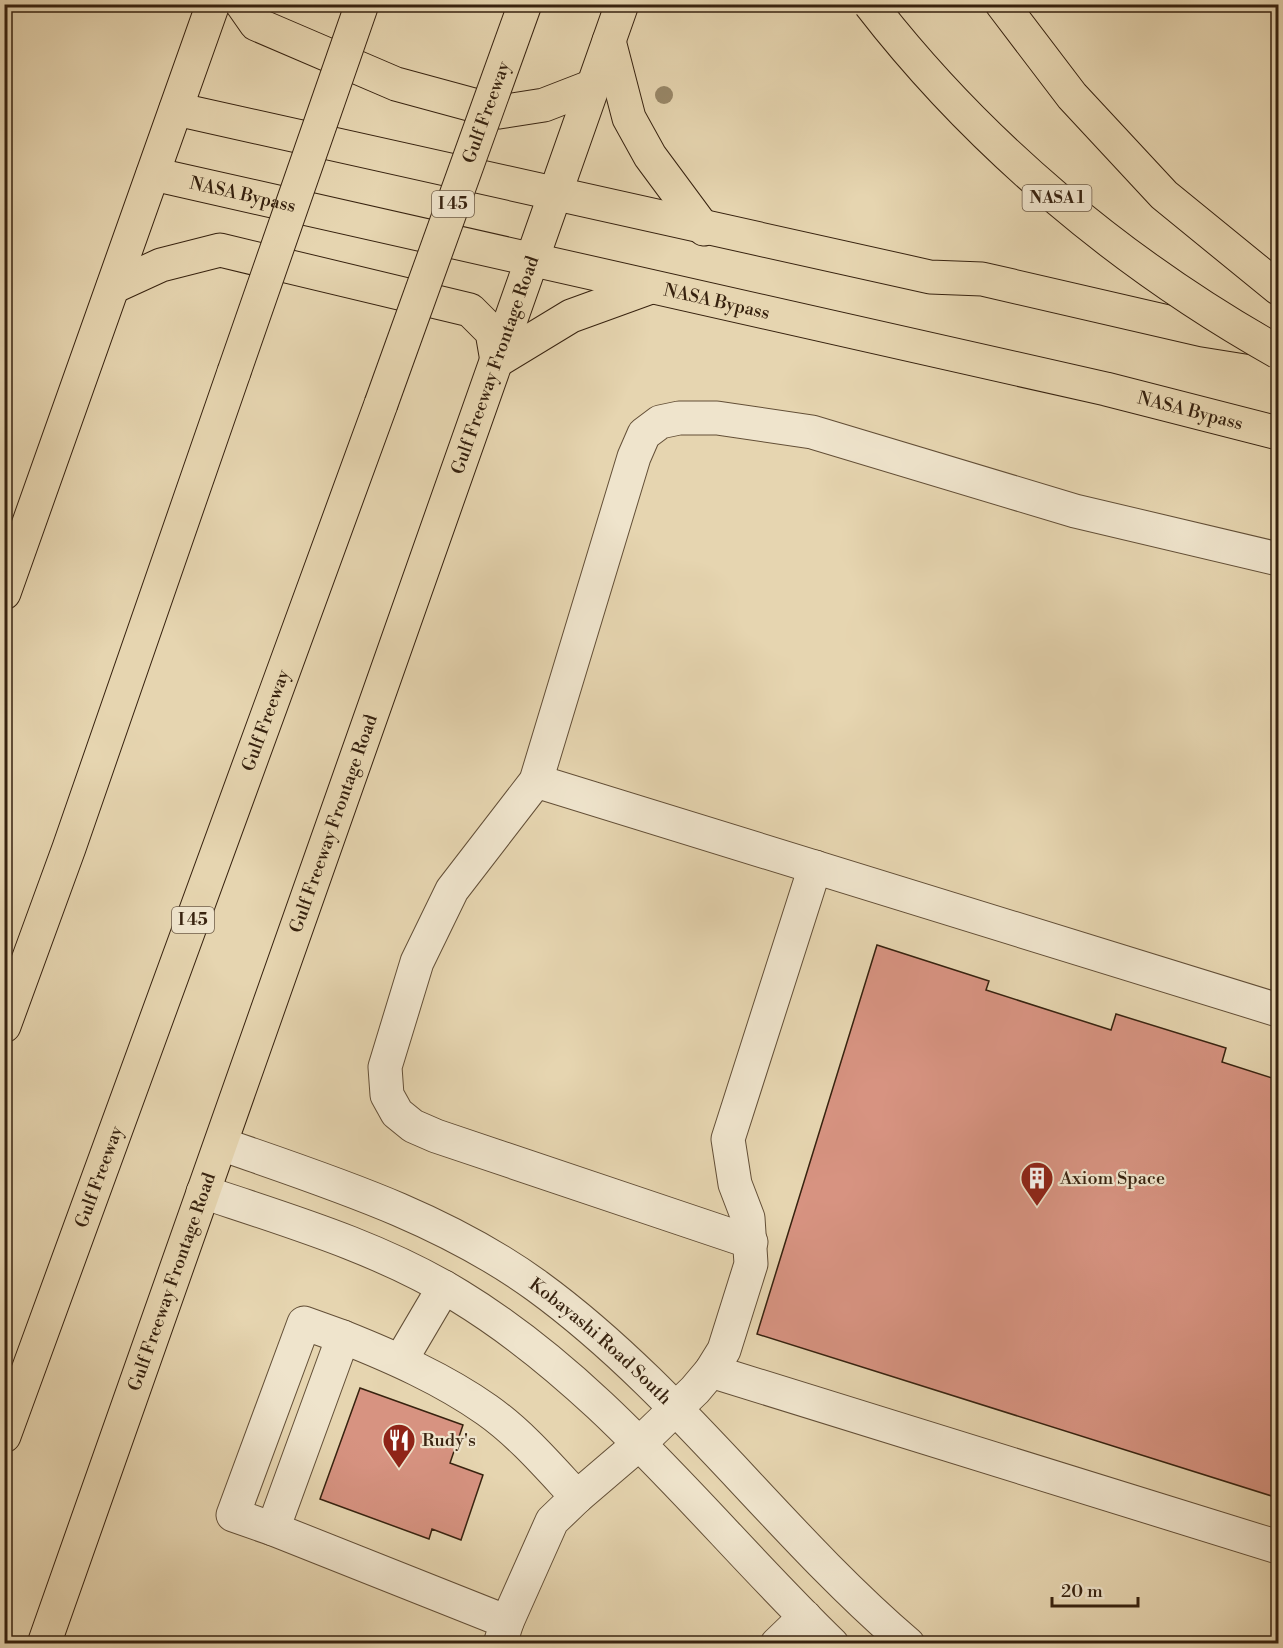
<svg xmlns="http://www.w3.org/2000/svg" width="1283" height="1648" font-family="'Libre Bodoni',serif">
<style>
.building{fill:#d79381;stroke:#37220f;stroke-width:1.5}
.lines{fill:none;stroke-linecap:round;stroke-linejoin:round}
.minor-casing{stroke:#634f37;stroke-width:35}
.major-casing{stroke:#37220f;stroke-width:35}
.highway-casing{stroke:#37220f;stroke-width:35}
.minor{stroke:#efe4cc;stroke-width:33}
.major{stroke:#e6d5b0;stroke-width:33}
.highway{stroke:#e6d5b0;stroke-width:33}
.highway-bridge-casing{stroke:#37220f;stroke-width:35;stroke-linecap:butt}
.highway-bridge{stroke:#e6d5b0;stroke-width:33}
.tree{fill:#988768}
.labels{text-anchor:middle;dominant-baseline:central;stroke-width:4.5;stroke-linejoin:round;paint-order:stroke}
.shield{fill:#efe4cc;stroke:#6e5c48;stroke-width:1.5}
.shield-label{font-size:16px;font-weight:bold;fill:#37220f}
.street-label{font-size:18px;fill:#37220f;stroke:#efe4cc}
.poi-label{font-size:18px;fill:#37220f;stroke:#efe4cc;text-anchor:start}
</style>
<rect width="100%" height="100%" fill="#e6d5b0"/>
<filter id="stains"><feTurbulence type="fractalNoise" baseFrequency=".00333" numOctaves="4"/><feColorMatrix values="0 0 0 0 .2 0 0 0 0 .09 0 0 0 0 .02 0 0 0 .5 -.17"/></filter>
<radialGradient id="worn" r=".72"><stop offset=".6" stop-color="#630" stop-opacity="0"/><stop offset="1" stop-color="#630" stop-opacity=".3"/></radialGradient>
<path class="building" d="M877 945 989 981 986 990 1111 1030 1116 1014 1226 1048 1222 1062 1278 1080V1498L757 1334Z
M360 1388 463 1425 450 1463 483 1475 461 1540 432 1529 429 1539 320 1499Z"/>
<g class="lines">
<defs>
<g id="minor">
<path d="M536 781 1278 1010"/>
<path id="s1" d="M221 1144C330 1182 442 1217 537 1286 677 1388 777 1532 908 1644"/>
<path d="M203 1192C290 1221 381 1248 459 1296 605 1385 710 1526 832 1644"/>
<path d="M751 1242 436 1136 413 1126 397 1113 387 1095 385 1067 417 962 452 890 536 781 634 457 644 434 660 422 679 418H717L812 432 1075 511 1278 559"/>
<path d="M401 1360 444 1287"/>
<path d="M711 1371 1278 1547"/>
<path d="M273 1529 233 1515 304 1323 343 1337"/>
<path d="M507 1622 552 1521 577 1497"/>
<path d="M500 1644 507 1622 273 1529 343 1337C393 1357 443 1379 487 1410 521 1434 549 1467 577 1497L639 1444 695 1390 711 1371 724 1350 751 1264 748 1218 735 1184 728 1139 815 867"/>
<path d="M777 1644 805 1617"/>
</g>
<g id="major">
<path d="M242 4 256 24 396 84 499 112 544 105 593 86"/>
<path d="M609 41 629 118 650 156 704 229"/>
<path d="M176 109 930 277 982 279 1203 330 1253 338"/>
<path id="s2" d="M153 174 1106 389 1278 433"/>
<path d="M113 287 161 265 220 250 470 310 492 332 497 361"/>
<path d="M497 361 571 316 651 287"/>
<path d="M4 593 213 4"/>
<path id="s3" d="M44 1644 622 4"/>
</g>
<g id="highway">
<path d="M1002 4 1072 96 1164 195 1278 288"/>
<path d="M4 1026 69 848 234 372"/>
<path id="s4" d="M4 1436 381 404"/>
</g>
</defs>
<use href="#minor" class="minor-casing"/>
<use href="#major" class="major-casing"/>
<use href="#highway" class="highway-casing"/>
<use href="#minor" class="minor"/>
<use href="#major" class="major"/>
<use href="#highway" class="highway"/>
<defs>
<g id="highway-bridge">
<path d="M870 4C979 145 1123 265 1278 352"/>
<path d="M234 372 362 4"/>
<path id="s5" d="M381 404 525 4"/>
</g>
</defs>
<use href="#highway-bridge" class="highway-bridge-casing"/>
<use href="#highway-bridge" class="highway-bridge"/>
</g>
<circle class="tree" cx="664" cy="95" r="9"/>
<defs>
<symbol id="building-pin" viewBox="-11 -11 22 30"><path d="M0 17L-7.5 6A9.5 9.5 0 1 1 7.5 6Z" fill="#8f2418" stroke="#efe4cc"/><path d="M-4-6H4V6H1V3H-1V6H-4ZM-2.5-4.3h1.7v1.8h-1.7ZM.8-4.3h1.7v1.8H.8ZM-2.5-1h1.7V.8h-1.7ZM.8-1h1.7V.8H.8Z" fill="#fff"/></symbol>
<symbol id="restaurant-pin" viewBox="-11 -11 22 30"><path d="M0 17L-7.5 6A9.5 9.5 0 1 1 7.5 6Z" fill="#8f2418" stroke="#efe4cc"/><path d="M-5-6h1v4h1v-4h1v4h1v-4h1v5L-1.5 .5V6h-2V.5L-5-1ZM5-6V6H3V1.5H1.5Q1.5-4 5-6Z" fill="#fff"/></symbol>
</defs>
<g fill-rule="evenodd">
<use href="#building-pin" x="1018" y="1159" width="38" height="52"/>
<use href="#restaurant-pin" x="380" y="1421" width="38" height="52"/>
</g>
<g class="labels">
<g class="shield">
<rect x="1022.5" y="185" width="69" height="26" rx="4.5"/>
<rect x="432" y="191" width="42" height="26" rx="4.5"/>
<rect x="172" y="907" width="42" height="26" rx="4.5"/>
</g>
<g class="shield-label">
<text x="1057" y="198">NASA 1</text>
<text x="453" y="204">I 45</text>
<text x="193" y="920">I 45</text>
</g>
<g class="street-label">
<text stroke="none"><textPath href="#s5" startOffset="310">Gulf Freeway</textPath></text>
<text stroke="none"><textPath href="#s2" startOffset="92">NASA Bypass</textPath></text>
<text stroke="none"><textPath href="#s2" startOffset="578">NASA Bypass</textPath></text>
<text stroke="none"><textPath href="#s3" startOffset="1356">Gulf Freeway Frontage Road</textPath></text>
<text stroke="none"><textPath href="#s2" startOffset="1064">NASA Bypass</textPath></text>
<text stroke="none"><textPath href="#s4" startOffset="762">Gulf Freeway</textPath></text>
<text stroke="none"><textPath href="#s3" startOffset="870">Gulf Freeway Frontage Road</textPath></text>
<text stroke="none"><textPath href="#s4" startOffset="276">Gulf Freeway</textPath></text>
<text stroke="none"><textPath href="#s3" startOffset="384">Gulf Freeway Frontage Road</textPath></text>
<text stroke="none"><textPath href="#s1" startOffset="432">Kobayashi Road South</textPath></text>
</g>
<g class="poi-label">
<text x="1060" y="1178">Axiom Space</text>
<text x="422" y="1440">Rudy's</text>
</g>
</g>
<rect width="1283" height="1648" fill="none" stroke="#e6d5b0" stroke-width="24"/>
<rect x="6" y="6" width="1271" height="1636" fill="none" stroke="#37220f" stroke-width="3"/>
<rect x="12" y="12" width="1259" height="1624" fill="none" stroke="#37220f" stroke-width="1.5"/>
<path d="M1052 1597v9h86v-9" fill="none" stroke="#37220f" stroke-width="3"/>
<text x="1061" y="1597" font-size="18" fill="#37220f" stroke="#efe4cc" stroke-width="4.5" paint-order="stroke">20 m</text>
<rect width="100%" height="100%" filter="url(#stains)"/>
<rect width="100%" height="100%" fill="url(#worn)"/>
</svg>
